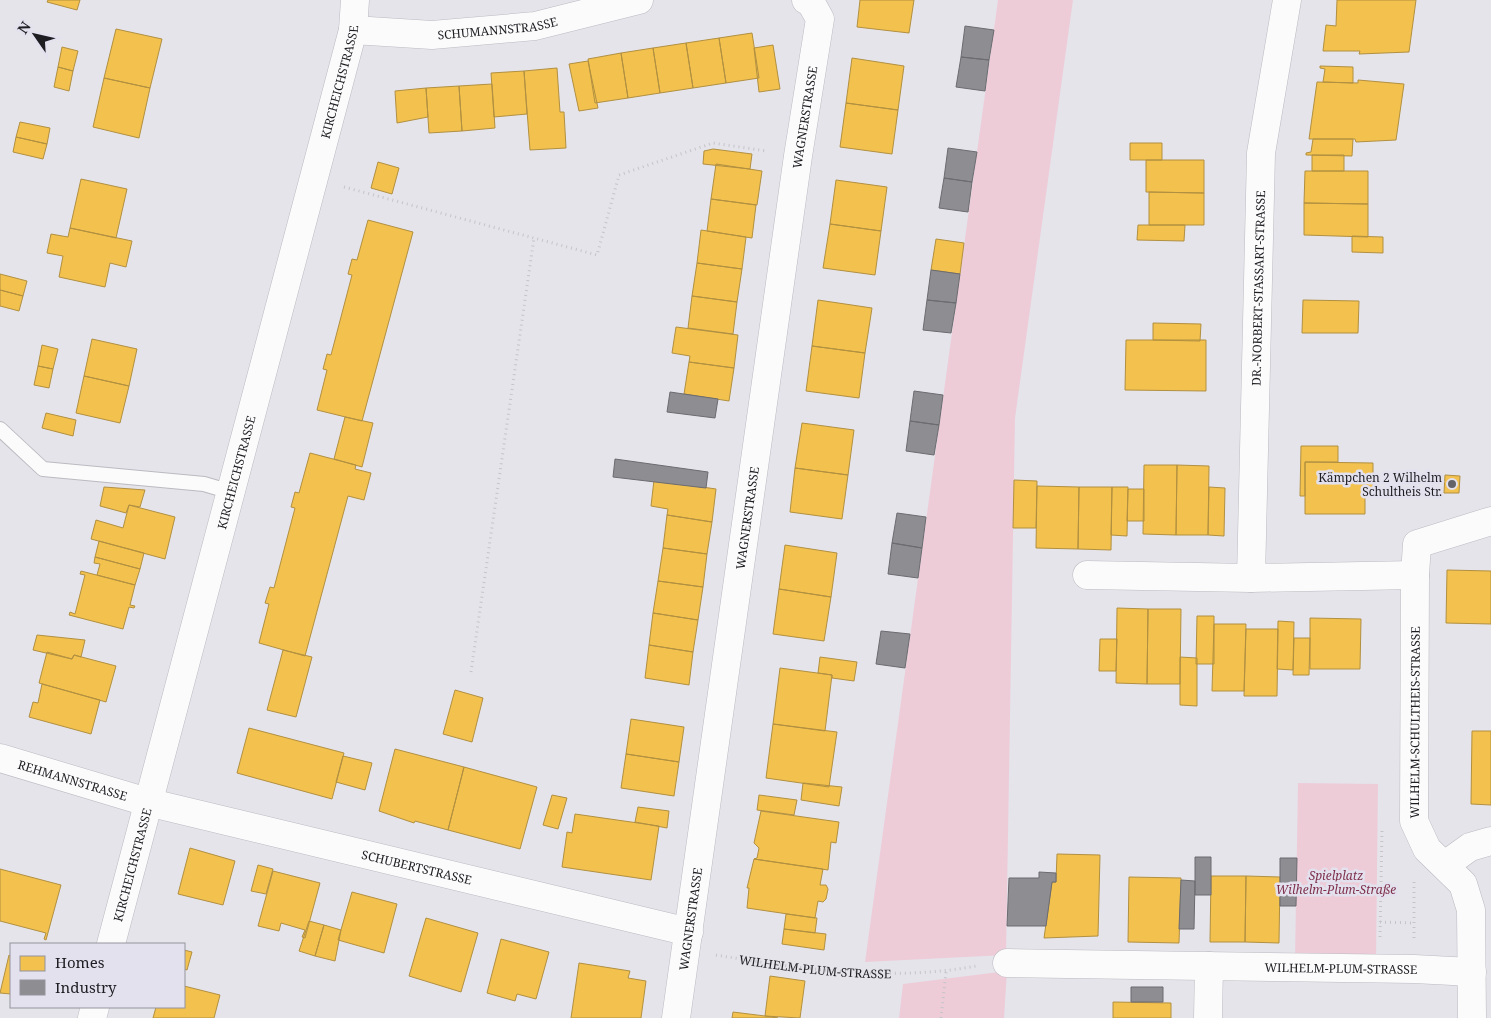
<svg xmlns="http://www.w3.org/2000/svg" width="1491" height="1018" font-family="'Noto Serif',serif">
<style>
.green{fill:#edccd8}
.homes{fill:#f2c14e;stroke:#b29041}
.industry{fill:#8d8d92;stroke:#6c6b70}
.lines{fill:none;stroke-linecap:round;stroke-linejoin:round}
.lane-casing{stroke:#bbbac0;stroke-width:16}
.street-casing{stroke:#bbbac0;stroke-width:29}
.path{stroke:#c5c4c7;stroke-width:3;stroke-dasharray:1 4;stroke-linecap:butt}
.lane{stroke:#fbfbfc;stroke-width:14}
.street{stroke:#fbfbfc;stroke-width:28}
.poi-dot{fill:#646368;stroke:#e3e1ee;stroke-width:2}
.labels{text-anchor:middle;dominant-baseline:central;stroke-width:5;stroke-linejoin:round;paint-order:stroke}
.street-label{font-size:12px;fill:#1e1d22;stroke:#e3e1ee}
.poi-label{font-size:12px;fill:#1e1d22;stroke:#e3e1ee;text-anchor:end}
.park-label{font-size:12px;font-style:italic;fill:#7f314c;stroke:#e3e1ee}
</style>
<rect width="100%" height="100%" fill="#e5e4eb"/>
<path class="green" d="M998 0H1073L1015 418 1006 955 865 962Z
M1298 783 1378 784 1376 961 1295 959Z
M1007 971 1004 1018H899L903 984Z"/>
<path class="homes" d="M48 0H80L77 10 47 2Z
M860 0H914L909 33 857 27Z
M1337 0H1416L1409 52 1359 54 1360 51H1323L1326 25 1336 26Z
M116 29 162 39 150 88 104 78Z
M752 33 759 78 726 83 719 38Z
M719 38 726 83 693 88 686 43Z
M686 43 693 88 660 93 653 48Z
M773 45 780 89 759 92 754 48Z
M62 47 78 51 73 71 58 67Z
M653 48 660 93 628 98 621 53Z
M621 53 628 98 595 103 588 59Z
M852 58 904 66 898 110 846 103Z
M588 61 598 108 579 111 569 64Z
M1320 66 1353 67V83L1323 82 1325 69 1320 68Z
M58 67 73 71 69 91 54 87Z
M557 68 560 112H564L566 148 530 150 524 71Z
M524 71 527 114 494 117 491 73Z
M104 78 150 88 139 138 93 127Z
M1358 80 1404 84 1396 140 1356 142 1355 139H1309L1317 82 1358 83Z
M492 84 495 128 462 131 459 86Z
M459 86 462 131 429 133 426 88Z
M426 88 428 117 397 123 395 91Z
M846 103 898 110 892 154 840 147Z
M20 122 50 128 47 144 16 137Z
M16 137 47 144 43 159 13 152Z
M1313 139H1353L1352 156 1306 155V153L1311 152Z
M1130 143H1162V160H1130Z
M713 149 752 154 750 169 703 164 704 151Z
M1312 155H1344V171H1312Z
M1146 160H1204V193L1146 192Z
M378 162 399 168 392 194 371 188Z
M716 164 762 171 757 205 711 199Z
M1305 171H1368V204L1304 203Z
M81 179 127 189 116 238 70 228Z
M836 180 887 187 881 231 830 224Z
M1149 192 1204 193V225H1149Z
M711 199 756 205 752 238 707 231Z
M1304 203 1368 204V237L1304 235Z
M368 220 413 232 362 421 317 410 327 370 323 369 327 354 331 355 352 275 348 274 352 259 357 260Z
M830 224 881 231 875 275 823 268Z
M1138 225H1185L1184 241 1137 240Z
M70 228 132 241 126 267 110 263 105 287 59 277 63 256 47 253 51 234 68 237Z
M701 230 746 237 742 269 697 263Z
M1352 236 1383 237V253L1352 252Z
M936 239 964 243 960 274 931 270Z
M697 263 742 269 737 302 692 296Z
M0 274 27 281 23 296 0 290Z
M0 290 23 296 19 311 0 306Z
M692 296 737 302 733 334 688 328Z
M818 300 872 308 865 353 812 346Z
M1303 300 1359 301 1358 333H1302Z
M1153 323 1201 324 1200 341 1153 340Z
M676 327 738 335 734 368 689 362 690 356 672 353Z
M92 339 137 349 129 386 84 376Z
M1126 340H1206V391L1125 390Z
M42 345 58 349 53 369 38 366Z
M812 346 865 353 859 398 806 391Z
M689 362 734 368 729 401 684 394Z
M38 366 53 369 49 388 34 385Z
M84 376 129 386 120 423 76 413Z
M46 413 76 420 73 436 42 428Z
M345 417 373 423 362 467 334 459Z
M802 423 854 430 848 475 795 468Z
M1301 446H1338V462H1305V496H1300Z
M310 453 356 465 355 469 371 473 364 500 348 496 305 656 259 643 269 604 265 603 270 587 274 588 295 508 291 507 295 492 299 493Z
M1305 462 1373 463V488H1365V514H1305Z
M1144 465H1177L1176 535 1143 534Z
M1177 465 1209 466 1208 535H1176Z
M795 468 848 475 842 519 790 512Z
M1445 475 1460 476 1459 493H1444Z
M654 480 716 489 712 522 667 515 668 509 651 506Z
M1014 480 1037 481 1036 528H1013Z
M1037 486 1079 487 1078 549 1036 548Z
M104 487 145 490 140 507 129 505 126 513 100 506Z
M1079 487H1112L1111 550 1078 549Z
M1112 487H1128L1127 536 1111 535Z
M1209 487 1225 488 1224 536 1208 535Z
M1128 489H1144V521H1127Z
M129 505 175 517 165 559 91 539 96 520 123 528Z
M667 515 712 522 707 554 663 548Z
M99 541 144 553 140 569 95 557Z
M785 545 837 553 831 597 779 589Z
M663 548 707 554 703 587 658 581Z
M95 557 140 569 135 585 97 575 100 564 94 563Z
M1447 570 1491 571V624L1446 623Z
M81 571 135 585 130 605 135 606 134 608 129 607 123 629 69 615 70 612 75 614 85 575 80 574Z
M658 581 703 587 698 620 653 613Z
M779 589 831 597 824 641 773 634Z
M1117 608 1148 609 1147 684 1116 683Z
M1148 609H1181L1180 684H1147Z
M653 613 698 620 693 652 649 645Z
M1197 616H1214V664H1196Z
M1310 618 1361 619 1360 669H1310Z
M1278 621 1294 622 1293 670 1277 669Z
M1214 624H1246L1244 691H1212Z
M1246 629H1278L1277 696H1244Z
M37 635 85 640 81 657 74 655 72 659 33 650Z
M1294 638H1310L1309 675H1293Z
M1100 639H1117L1116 671H1099Z
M649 645 693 652 689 685 645 678Z
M283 650 312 657 296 717 267 710Z
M47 652 72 659 74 655 116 666 106 702 39 683Z
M820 657 857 662 854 681 832 678V675L818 673Z
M1180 657 1197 658V706L1180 705Z
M780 668 832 675 825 731 773 724Z
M42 684 100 700 91 734 29 717 33 702 38 703Z
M455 690 483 698 472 742 443 734Z
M631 719 684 727 679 762 626 754Z
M773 724 837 732 829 787 766 778Z
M249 728 344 753 332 799 237 773Z
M1472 731H1491V805L1471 804Z
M395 749 464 767 448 830 415 821 414 823 379 811Z
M626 754 679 762 674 796 621 788Z
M343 756 372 763 365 790 336 782Z
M464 767 537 787 520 849 448 830Z
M803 783 842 787 839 806 801 800Z
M552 795 567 798 558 829 543 825Z
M759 795 797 800 794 815 757 810Z
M638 807 669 811 667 828 635 822Z
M761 811 839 822 836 843 831 842 828 870 754 859 757 858 759 848 754 843Z
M575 814 659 826 651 880 562 867 567 832 572 833Z
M190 848 235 861 223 905 178 894Z
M1057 854 1100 855 1098 936 1044 938 1052 882H1056Z
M754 859 823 869 820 885H826L828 889 826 899 823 902 818 901 815 918 747 908 749 888H747Z
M258 865 273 869 266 894 251 891Z
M0 869 61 885 46 940 44 939 46 933 0 921Z
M273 871 320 883 305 938 302 937 305 930 281 923 279 931 258 926Z
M1211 876H1246L1245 942H1210Z
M1246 876 1280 877 1279 943 1245 942Z
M1129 877 1181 878 1179 943 1128 942Z
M352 892 397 904 384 953 338 940Z
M786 914 817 918 815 933 784 929Z
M426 918 478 933 461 992 409 976Z
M309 921 324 925 315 956 299 951Z
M324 925 341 930 335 961 315 956Z
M784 929 826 934 824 950 782 944Z
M501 939 549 952 536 999 517 994 515 1001 487 993Z
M184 950 192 952 187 970 184 969Z
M9 955 11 956V994L0 993Z
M579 963 630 971 628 978 646 981 641 1018H571Z
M770 976 805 981 800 1018 765 1016Z
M184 986 220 995 214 1018H153L156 1007H184Z
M1113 1002 1171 1003V1018H1113Z
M733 1012 765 1016 778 1018H732Z"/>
<path class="industry" d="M965 26 994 30 989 60 961 57Z
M961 57 989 60 985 91 956 87Z
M948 148 977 152 972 182 944 178Z
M944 178 972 182 968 212 939 208Z
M931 270 960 274 956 303 927 300Z
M927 300 956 303 951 333 923 330Z
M914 391 943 395 939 425 910 421Z
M670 392 718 399 715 418 667 412Z
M910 421 939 425 934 455 906 451Z
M615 459 708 472 706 488 613 477Z
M897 513 926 517 922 548 892 543Z
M892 543 922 548 918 578 888 574Z
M881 631 910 634 905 668 876 664Z
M1195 857H1211V895H1195Z
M1280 858H1297L1296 906H1280Z
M1039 872 1056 873V882H1052L1046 926H1007L1009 878H1039Z
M1181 880 1195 881 1194 929H1179Z
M1131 987H1163V1002H1131Z"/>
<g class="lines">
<defs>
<path id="lane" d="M0 429 43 469 204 484 231 492"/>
<g id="street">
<path id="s2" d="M353 30 432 35 535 26 639 0"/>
<path id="s3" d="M1087 575 1251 578 1261 153 1287 0"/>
<path d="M1251 578 1415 575"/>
<path id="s4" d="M0 758 147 802 689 932"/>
<path d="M1445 865 1470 847 1491 841"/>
<path id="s5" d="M111 944 353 30 355 0"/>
<path id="s6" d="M1007 963 1414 969 1472 972"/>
<path d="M92 1018 95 1007"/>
<path id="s7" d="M676 1018 798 156 820 19 810 1 806 0"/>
<path d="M1208 1018 1209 966"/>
<path id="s8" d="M1472 1018 1471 910 1463 884 1427 849 1414 821 1415 575 1417 544 1491 521"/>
</g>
</defs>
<use href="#lane" class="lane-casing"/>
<use href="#street" class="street-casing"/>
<g class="path">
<path d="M344 187 597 255 619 175 713 143 766 151"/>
<path d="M471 672 534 238"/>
<path d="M1380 922 1414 923"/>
<path d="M1380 937 1382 830"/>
<path d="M1414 938V882"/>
<path id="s1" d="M716 955C801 969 890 982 976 966"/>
<path d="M941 1018 946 972"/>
</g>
<use href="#lane" class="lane"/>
<use href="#street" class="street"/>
</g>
<circle class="poi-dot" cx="1452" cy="484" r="5"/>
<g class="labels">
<g class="street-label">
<text stroke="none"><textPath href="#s2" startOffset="145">SCHUMANNSTRASSE</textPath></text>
<text stroke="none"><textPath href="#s5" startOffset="892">KIRCHEICHSTRASSE</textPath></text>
<text stroke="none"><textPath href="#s7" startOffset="910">WAGNERSTRASSE</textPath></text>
<text stroke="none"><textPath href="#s3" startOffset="454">DR.-NORBERT-STASSART-STRASSE</textPath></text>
<text stroke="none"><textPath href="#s5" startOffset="488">KIRCHEICHSTRASSE</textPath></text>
<text stroke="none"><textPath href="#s7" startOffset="505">WAGNERSTRASSE</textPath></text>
<text stroke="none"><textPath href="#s8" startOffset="315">WILHELM-SCHULTHEIS-STRASSE</textPath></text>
<text stroke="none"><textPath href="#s4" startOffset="76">REHMANNSTRASSE</textPath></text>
<text stroke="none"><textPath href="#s5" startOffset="82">KIRCHEICHSTRASSE</textPath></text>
<text stroke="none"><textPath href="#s4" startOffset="431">SCHUBERTSTRASSE</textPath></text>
<text stroke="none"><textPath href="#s7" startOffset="100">WAGNERSTRASSE</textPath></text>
<text stroke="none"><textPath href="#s1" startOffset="100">WILHELM-PLUM-STRASSE</textPath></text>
<text stroke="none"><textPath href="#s6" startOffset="334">WILHELM-PLUM-STRASSE</textPath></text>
</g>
<g class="poi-label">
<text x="1442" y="477">Kämpchen 2 Wilhelm<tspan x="1442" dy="14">Schultheis Str.</tspan></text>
</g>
<g class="park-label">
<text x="1336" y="875">Spielplatz<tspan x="1336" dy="14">Wilhelm-Plum-Straße</tspan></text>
</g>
</g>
<rect x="10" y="943" width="175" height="65" fill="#e3e1ee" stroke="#94939c"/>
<rect x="20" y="956" width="25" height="15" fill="#f2c14e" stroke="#94939c"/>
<text x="55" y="968" font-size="15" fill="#1e1d22">Homes</text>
<rect x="20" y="980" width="25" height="15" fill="#8d8d92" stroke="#94939c"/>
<text x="55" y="993" font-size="15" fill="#1e1d22">Industry</text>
<g transform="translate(35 35) rotate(304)" stroke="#e3e1ee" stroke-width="4" paint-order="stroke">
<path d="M0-4L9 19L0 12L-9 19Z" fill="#1e1d22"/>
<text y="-8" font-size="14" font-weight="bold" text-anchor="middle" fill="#1e1d22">N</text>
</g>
</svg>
